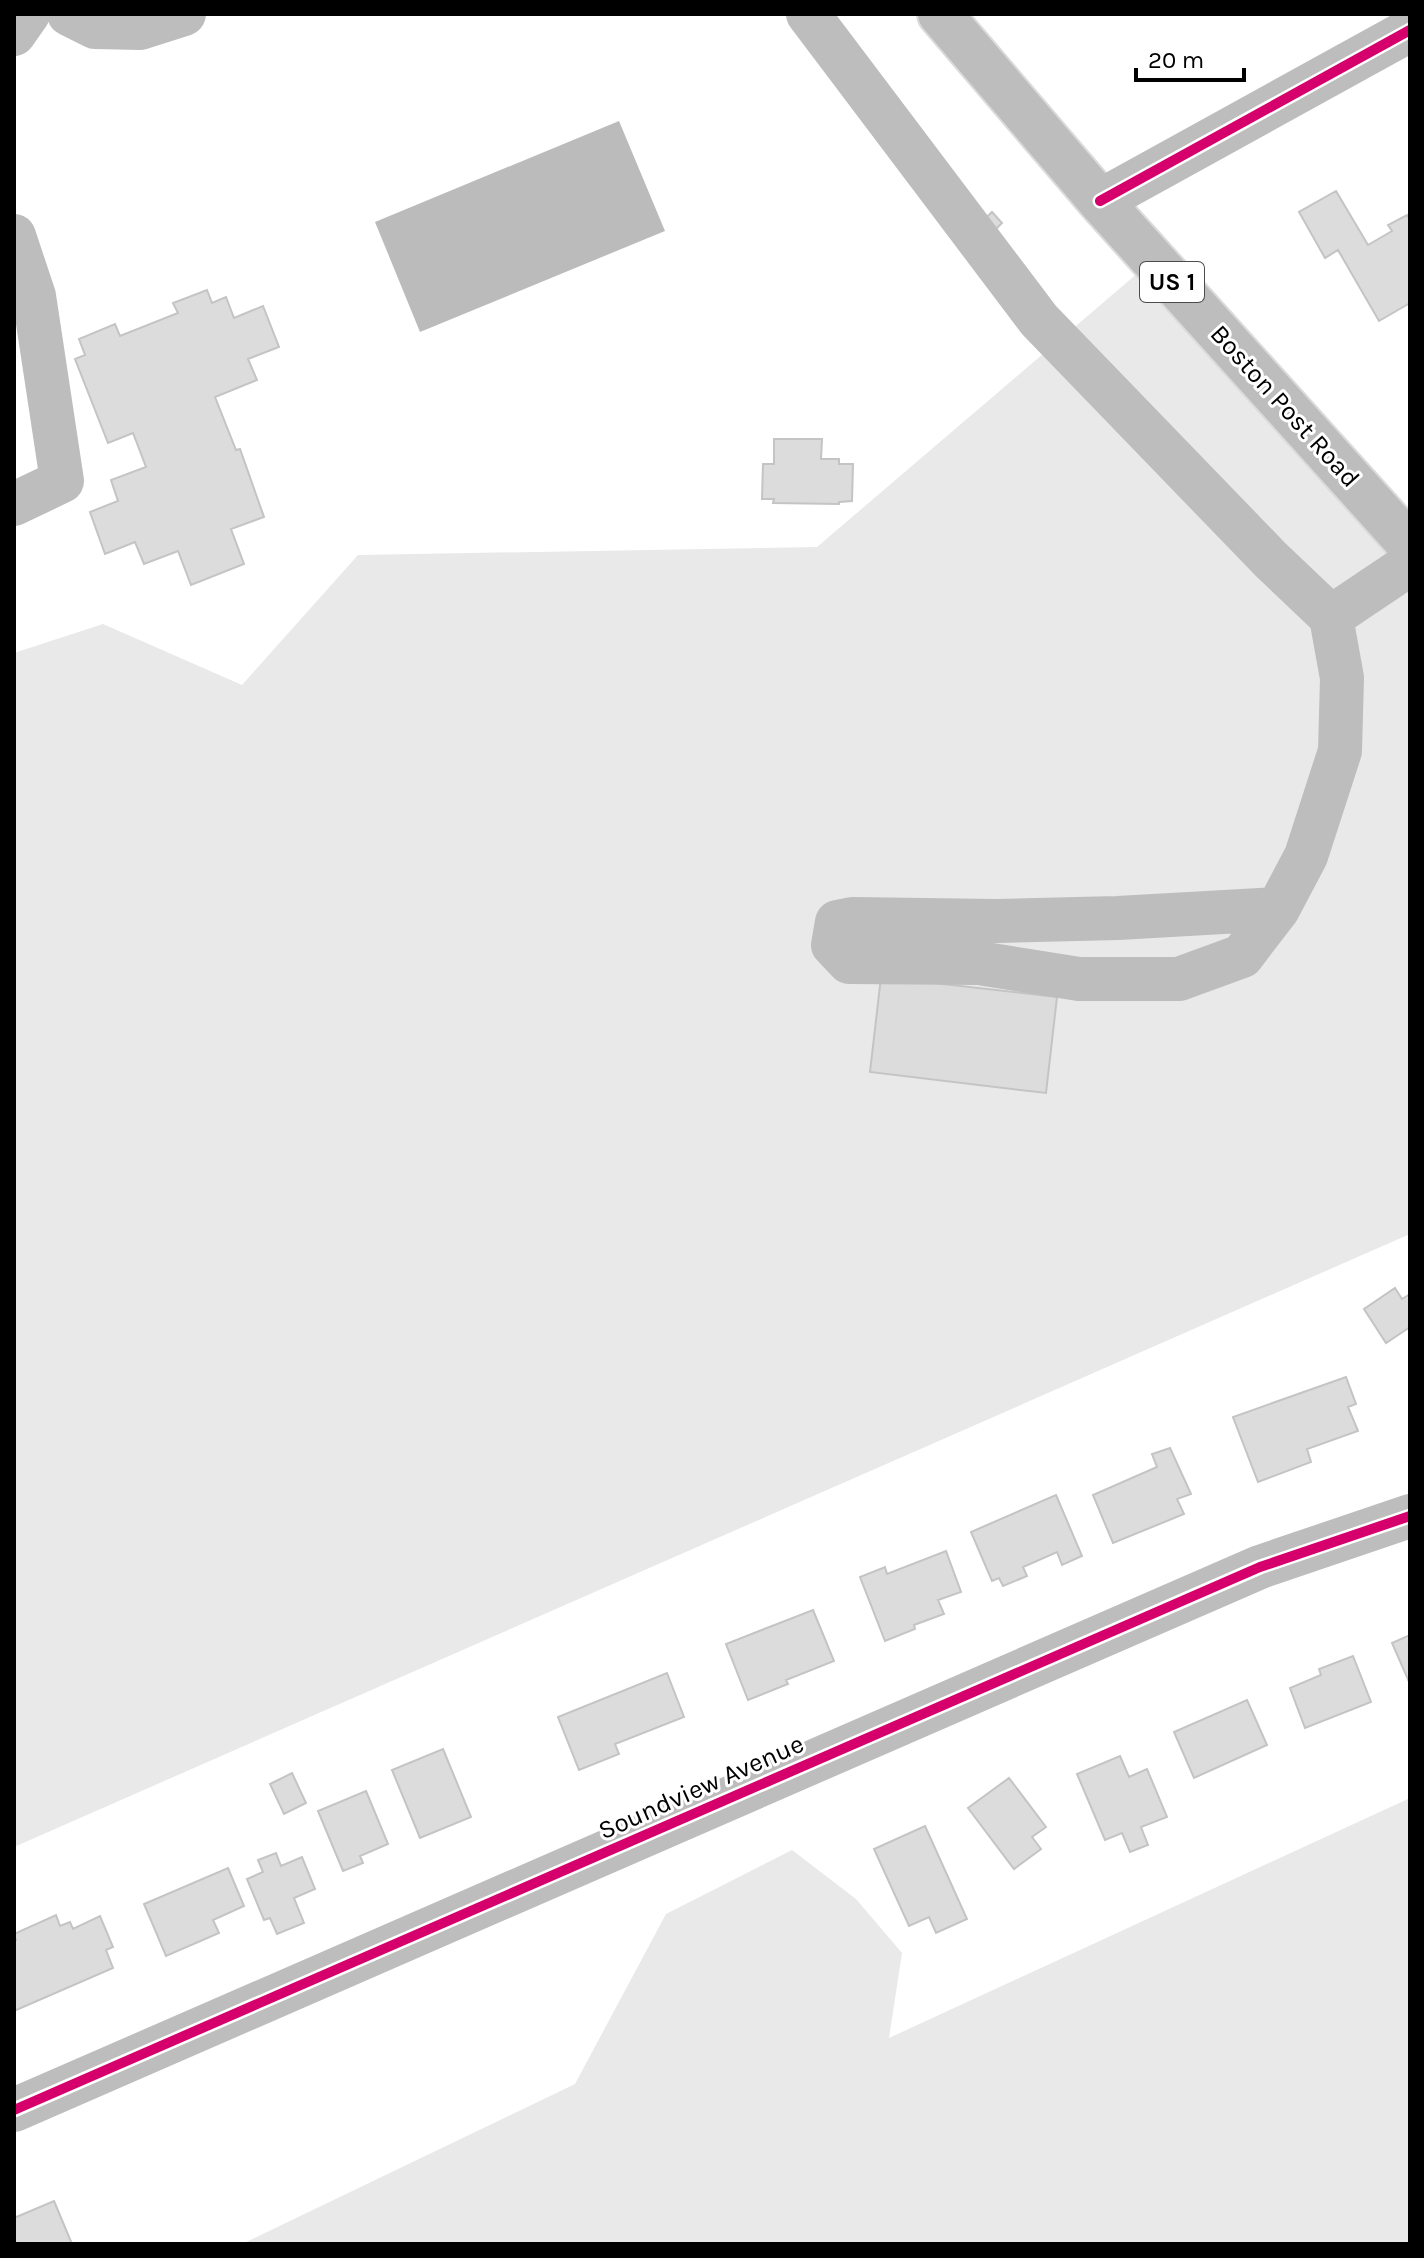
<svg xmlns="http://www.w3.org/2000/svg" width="1424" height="2258" font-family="Karla,sans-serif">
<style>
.green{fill:#e9e9e9}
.water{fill:#bbb}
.building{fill:#dcdcdc;stroke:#c4c4c4;stroke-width:2}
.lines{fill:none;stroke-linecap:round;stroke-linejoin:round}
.major-casing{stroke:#dbdbdb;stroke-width:48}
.minor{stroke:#bdbdbd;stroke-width:44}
.major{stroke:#bdbdbd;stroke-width:44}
.cycleway-casing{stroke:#fff;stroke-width:15}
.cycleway{stroke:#d6006c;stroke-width:10}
.labels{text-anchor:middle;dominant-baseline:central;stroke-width:6;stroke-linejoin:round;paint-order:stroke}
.shield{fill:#fff;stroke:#4c4c4c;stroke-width:2}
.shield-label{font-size:24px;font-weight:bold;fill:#000}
.street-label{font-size:26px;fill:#000;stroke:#fff}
</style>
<rect width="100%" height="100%" fill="#fff"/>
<path class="green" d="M1139 272 1410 576V1234L14 1847V653L103 624 242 685 358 555 817 547Z
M1410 1798V2244H242L575 2084 666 1914 792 1850 856 1899 902 1953 889 2038Z"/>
<path class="water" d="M619 121 665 231 420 332 375 222Z"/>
<path class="building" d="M1336 191 1368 245 1392 231 1388 225 1407 215 1410 220V303L1379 321 1338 250 1325 258 1299 212Z
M992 212 1002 223 986 239 975 228Z
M207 290 212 303 226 297 234 318 263 306 279 347 248 359 257 380 215 397 236 450 240 449 264 517 231 529 244 564 191 585 178 551 144 564 135 542 105 554 90 512 118 501 111 480 146 467 133 433 108 443 75 359 85 355 79 339 115 324 120 336 178 313 173 303Z
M774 439H822L821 459H839V464H853L852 501 839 502V504L773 503 774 499H762L763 464H774Z
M881 977 1057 997 1046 1093 870 1072Z
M1395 1288 1402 1299 1410 1294V1327L1386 1343 1364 1309Z
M1346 1377 1356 1404 1348 1407 1358 1431 1307 1449 1311 1462 1258 1482 1233 1417Z
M1170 1448 1191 1494 1177 1499 1184 1514 1113 1543 1093 1495 1157 1467 1152 1454Z
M1056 1495 1082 1556 1062 1565 1057 1552 1023 1567 1027 1576 1003 1586 999 1578 992 1581 971 1532Z
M946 1551 961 1592 938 1600 944 1614 914 1625 915 1629 885 1641 860 1577 885 1567 887 1574Z
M813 1610 834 1661 786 1680 788 1684 748 1700 726 1644Z
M1410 1635V1684L1392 1643Z
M1353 1656 1371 1702 1305 1728 1290 1688 1321 1675 1319 1669Z
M667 1673 684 1717 615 1744 619 1754 579 1770 558 1717Z
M1247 1700 1267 1745 1194 1778 1174 1732Z
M443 1749 471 1817 420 1838 392 1770Z
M1120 1756 1129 1777 1147 1769 1167 1817 1141 1827 1148 1845 1130 1852 1122 1833 1105 1840 1077 1774Z
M292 1773 306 1803 284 1814 270 1784Z
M1009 1778 1046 1827 1032 1837 1041 1849 1014 1869 968 1808Z
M366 1791 388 1844 360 1856 363 1863 343 1871 318 1811Z
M925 1826 967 1919 936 1933 929 1917 909 1926 874 1849Z
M276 1853 281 1866 302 1857 315 1889 294 1898 304 1923 277 1934 270 1918 264 1920 247 1879 263 1872 258 1860Z
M228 1868 244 1906 213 1920 219 1933 166 1956 144 1904Z
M56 1915 60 1926 70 1922 73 1929 100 1916 113 1947 106 1950 113 1968 14 2011V1941L16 1940 14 1934Z
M54 2201 72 2244H14V2218Z"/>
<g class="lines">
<defs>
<path id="major" d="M940 14 1100 201 1410 545"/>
</defs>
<use href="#major" class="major-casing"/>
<path class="minor" d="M69 14 95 27 140 28 184 14
M808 14 1039 320 1271 560 1331 617 1342 678 1340 751 1306 856 1278 909 1242 956 1179 979H1079L979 963 849 962 833 945 837 922 852 919 996 921 1118 918 1278 909
M14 34 28 14
M1100 201 1410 30
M14 236 34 296 62 481 14 504
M1331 617 1410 564
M14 2110 1260 1567 1410 1516"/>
<use href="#major" class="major"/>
<defs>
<path id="cycleway" d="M1100 201 1410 30
M14 2110 1260 1567 1410 1516"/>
</defs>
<use href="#cycleway" class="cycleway-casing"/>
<use href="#cycleway" class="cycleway"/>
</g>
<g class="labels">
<rect class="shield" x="1140" y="262" width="64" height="40" rx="6"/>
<g class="shield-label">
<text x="1172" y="282">US 1</text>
</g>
<g class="street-label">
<text transform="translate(1285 406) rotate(48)">Boston Post Road</text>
<text transform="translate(701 1787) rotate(-24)">Soundview Avenue</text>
</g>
</g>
<rect width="1424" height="2258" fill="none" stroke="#000000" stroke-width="32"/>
<path d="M1136 68v12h108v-12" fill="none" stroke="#000000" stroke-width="4"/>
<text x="1148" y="68" font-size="24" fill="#000000" stroke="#ffffff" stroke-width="6" paint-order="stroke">20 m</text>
</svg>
